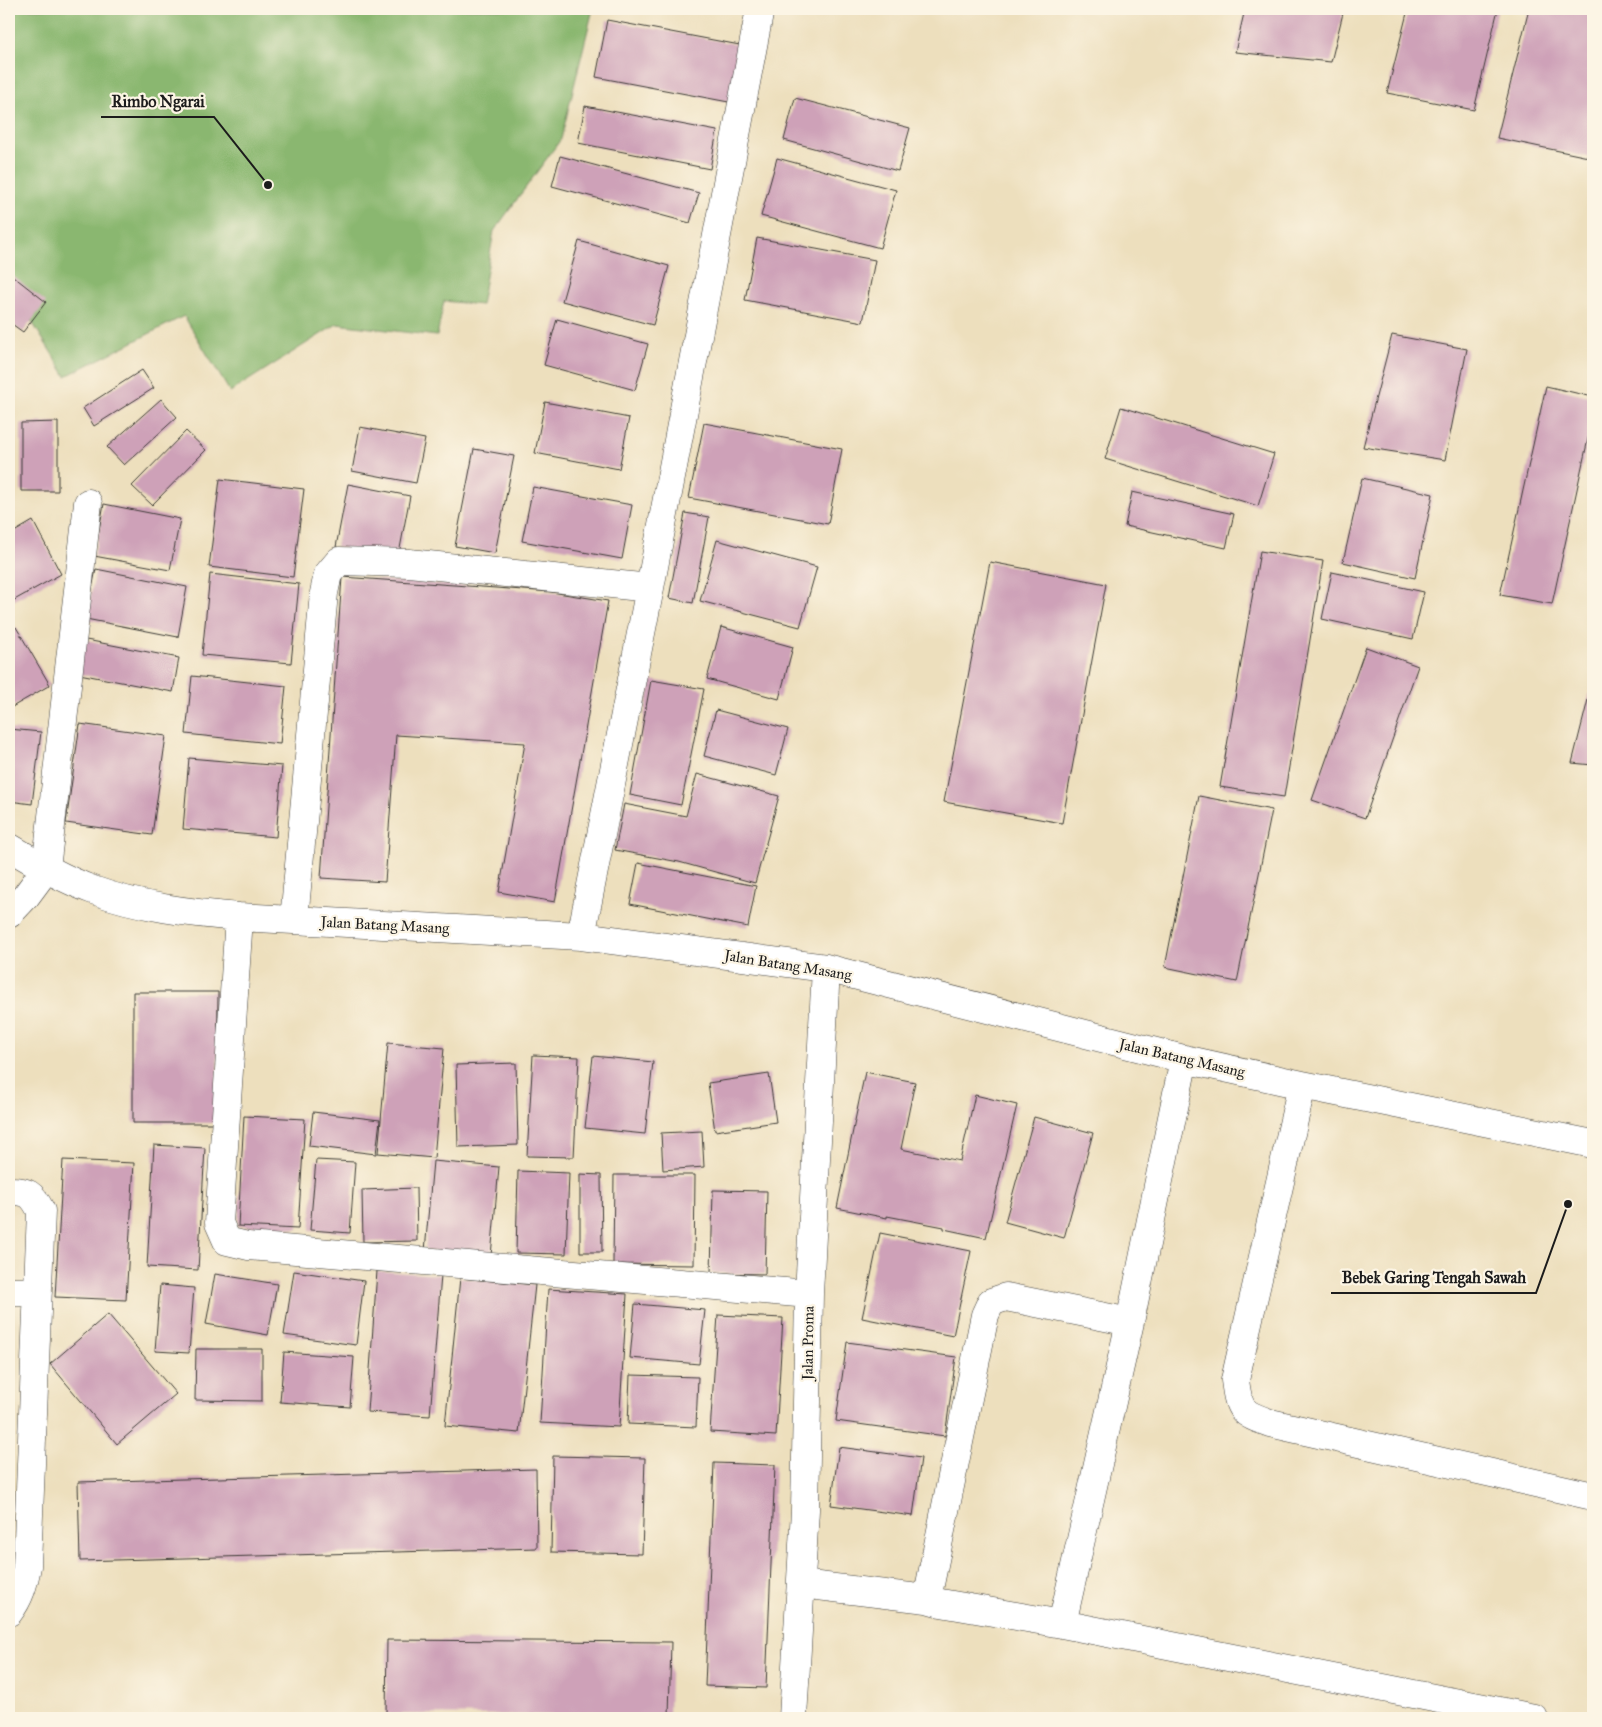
<svg xmlns="http://www.w3.org/2000/svg" width="1602" height="1727" font-family="'IM FELL Great Primer',serif">
<style>
.forest{fill:#8ab76f;stroke:#536a46}
.building{fill:#cea1b8}
.lines{fill:none;stroke-linecap:round;stroke-linejoin:round}
.street-casing{stroke:#3b3934;stroke-width:29}
.street{stroke:#fff;stroke-width:28}
.labels{text-anchor:middle;dominant-baseline:central;stroke-width:4.5;stroke-linejoin:round;paint-order:stroke}
.street-label{font-size:15px;fill:#1c1c1c;stroke:#fcf5e5}
.leader{fill:none;stroke:#1c1c1c;stroke-width:2}
.callout-dot{fill:#1c1c1c;stroke:#fcf5e5;stroke-width:2}
.callout-label{font-size:16px;text-anchor:middle;font-weight:bold;fill:#1c1c1c;stroke:#fcf5e5;stroke-width:4.5;stroke-linejoin:round;paint-order:stroke}
</style>
<rect width="100%" height="100%" fill="#fcf5e5"/>
<filter id="ink" filterUnits="userSpaceOnUse"><feTurbulence type="fractalNoise" baseFrequency=".02" numOctaves="2"/><feDisplacementMap in="SourceGraphic" scale="10" xChannelSelector="R" yChannelSelector="G"/><feConvolveMatrix kernelMatrix="1 2 1 2 8 2 1 2 1" color-interpolation-filters="sRGB"/></filter>
<filter id="wash" filterUnits="userSpaceOnUse"><feTurbulence type="fractalNoise" baseFrequency=".0096" numOctaves="4" result="noise"/><feDisplacementMap in="SourceGraphic" scale="20" xChannelSelector="R" yChannelSelector="G"/><feGaussianBlur stdDeviation="1.12" result="paint"/><feColorMatrix in="noise" values="0 0 0 0 0 0 0 0 0 0 0 0 0 0 0 0 0 1.4 0 .05"/><feComposite in="paint" operator="in"/></filter>
<g filter="url(#wash)">
<rect width="100%" height="100%" fill="#eddfbd"/>
<path class="forest" d="M9 9H593L561 139 494 231 481 305 444 301 437 336 337 324 230 392 184 316 66 376 22 306 9 290Z"/>
<g id="blocks">
<path class="building" d="M1245 9H1344L1331 62 1235 52Z
M1408 9H1498L1474 110 1387 93Z
M1529 9H1593V158L1497 138Z
M607 20 745 46 734 103 596 77Z
M795 98 910 128 898 171 784 140Z
M585 106 717 131 710 169 578 143Z
M560 156 699 193 690 223 552 186Z
M777 158 896 190 880 248 761 216Z
M757 238 875 260 863 322 745 300Z
M579 241 669 266 653 325 562 301Z
M9 273 46 302 23 332 9 322Z
M557 319 648 344 635 390 544 365Z
M1392 335 1467 349 1445 460 1363 447Z
M142 370 154 388 94 426 83 408Z
M1546 386 1593 397V416L1552 604 1500 595Z
M161 399 177 417 124 465 107 447Z
M545 402 629 418 619 469 535 453Z
M1121 407 1274 454 1258 506 1105 459Z
M58 422V491H21V423Z
M704 423 842 449 828 524 689 498Z
M360 427 425 439 416 483 352 471Z
M186 431 206 450 152 505 132 486Z
M474 449 514 456 495 553 455 546Z
M1362 478 1433 494 1415 578 1343 562Z
M220 479 304 489 293 577 209 567Z
M348 484 410 496 398 559 336 547Z
M533 487 632 505 622 559 522 541Z
M1132 492 1234 514 1226 548 1125 526Z
M104 504 180 519 170 570 94 556Z
M685 513 709 517 693 603 669 598Z
M33 521 61 574 9 603V535Z
M717 540 817 567 800 627 700 601Z
M1260 551 1323 561 1284 797 1220 787Z
M990 562 1106 584 1062 823 944 802Z
M96 569 187 587 178 637 86 619Z
M1332 572 1424 592 1413 639 1322 619Z
M210 574 299 584 291 663 202 655Z
M342 577 551 592 608 601 555 902 499 892 525 743 396 735 385 882 321 878Z
M16 627 50 685 12 707 9 701V631Z
M721 627 793 647 779 699 707 679Z
M81 639 179 658 173 692 74 673Z
M1366 647 1418 666 1365 818 1312 800Z
M192 676 286 686 280 744 186 734Z
M651 680 704 689 681 805 630 795Z
M1593 680V765L1572 763Z
M716 710 788 729 776 775 704 756Z
M80 724 166 736 152 835 66 823Z
M9 729 41 732 32 804 9 801Z
M189 758 282 766 276 837 183 829Z
M697 774 779 796 755 883 679 862 615 850 624 804 686 816Z
M1199 796 1272 810 1237 982 1165 967Z
M638 863 756 886 748 927 630 904Z
M133 992H218L217 1123H133Z
M388 1043 444 1048 434 1158 378 1153Z
M533 1055 579 1057 574 1157 527 1156Z
M593 1056 653 1062 645 1134 585 1128Z
M516 1063 518 1145 458 1147 456 1065Z
M865 1072 915 1082 901 1149 960 1161 975 1095 1017 1105 986 1238 944 1229V1227L887 1216V1218L837 1208Z
M769 1074 776 1122 715 1131 708 1083Z
M313 1112 380 1120 376 1154 309 1146Z
M244 1116 305 1119 298 1229 238 1226Z
M1034 1117 1093 1133 1064 1238 1005 1222Z
M702 1131 704 1167 663 1170 661 1133Z
M154 1145 205 1148 198 1270 147 1267Z
M63 1160 134 1163 126 1300 55 1297Z
M316 1160 355 1162 350 1233 310 1230Z
M433 1161 499 1167 491 1256 425 1251Z
M518 1171 569 1173 566 1254 516 1253Z
M580 1174 601 1175 602 1252H580Z
M614 1175H695L694 1265 613 1264Z
M416 1188 417 1241 363 1242 362 1190Z
M713 1190 767 1191 765 1274 711 1273Z
M880 1233 971 1251 953 1336 862 1318Z
M294 1271 364 1281 356 1345 284 1335Z
M377 1271 441 1275 430 1416 367 1412Z
M215 1274 277 1284 268 1335 206 1324Z
M460 1278 535 1285 519 1433 445 1426Z
M160 1285 194 1288 189 1353 155 1351Z
M548 1289 627 1294 619 1427 540 1423Z
M635 1304 705 1310 699 1364 630 1358Z
M108 1314 176 1394 117 1444 50 1364Z
M718 1315 783 1318 776 1436 710 1432Z
M847 1342 956 1357 945 1436 836 1421Z
M196 1349H262V1401L195 1400Z
M284 1352 354 1357 350 1407 280 1402Z
M630 1375 698 1377 696 1427 628 1424Z
M839 1447 921 1458 913 1516 831 1505Z
M553 1456 645 1458 642 1554 551 1552Z
M714 1463 775 1465 766 1688 705 1686Z
M536 1469 537 1548 80 1561 78 1482Z
M387 1640 671 1642 669 1716 386 1714Z"/>
</g>
</g>
<g filter="url(#ink)">
<use href="#blocks" fill-opacity="0" stroke="#3b3934" stroke-width="1"/>
<g class="lines">
<defs>
<path id="street" d="M9 847C36 863 63 879 93 890 140 907 190 913 239 917L581 936 826 968 1184 1059 1302 1085 1593 1144
M9 914 26 896 46 869 88 503
M239 917 219 1223 227 1241 248 1246 809 1294
M294 920 324 593 328 574 339 561 409 563 650 588
M581 936 650 588 760 9
M1302 1085 1235 1380C1239 1411 1241 1413 1270 1423L1593 1496
M9 1191C28 1191 32 1193 41 1211L27 1566C24 1583 20 1598 9 1612
M9 1292H38
M1130 1322 1006 1297 991 1302 985 1315 927 1599 941 1603 1062 1624 1534 1718
M801 1584 927 1599
M1062 1624 1130 1322 1184 1059
M793 1718 805 1510 809 1294 826 968"/>
</defs>
<use href="#street" class="street-casing"/>
<use href="#street" class="street"/>
</g>
</g>
<g class="labels">
<g class="street-label">
<text transform="translate(385 925) rotate(3)">Jalan Batang Masang</text>
<text transform="translate(788 965) rotate(9)">Jalan Batang Masang</text>
<text transform="translate(1182 1058) rotate(13)">Jalan Batang Masang</text>
<text transform="translate(808 1343) rotate(-89)">Jalan Proma</text>
</g>
</g>
<path class="leader" d="M268 185L214 117H101M1568 1204L1536 1293H1331"/>
<g class="callout-dot">
<circle cx="268" cy="185" r="5"/>
<circle cx="1568" cy="1204" r="5"/>
</g>
<g class="callout-label">
<text x="158" y="107">Rimbo Ngarai</text>
<text x="1434" y="1283">Bebek Garing Tengah Sawah</text>
</g>
<rect width="1602" height="1727" fill="none" stroke="#fcf5e5" stroke-width="30"/>
</svg>
